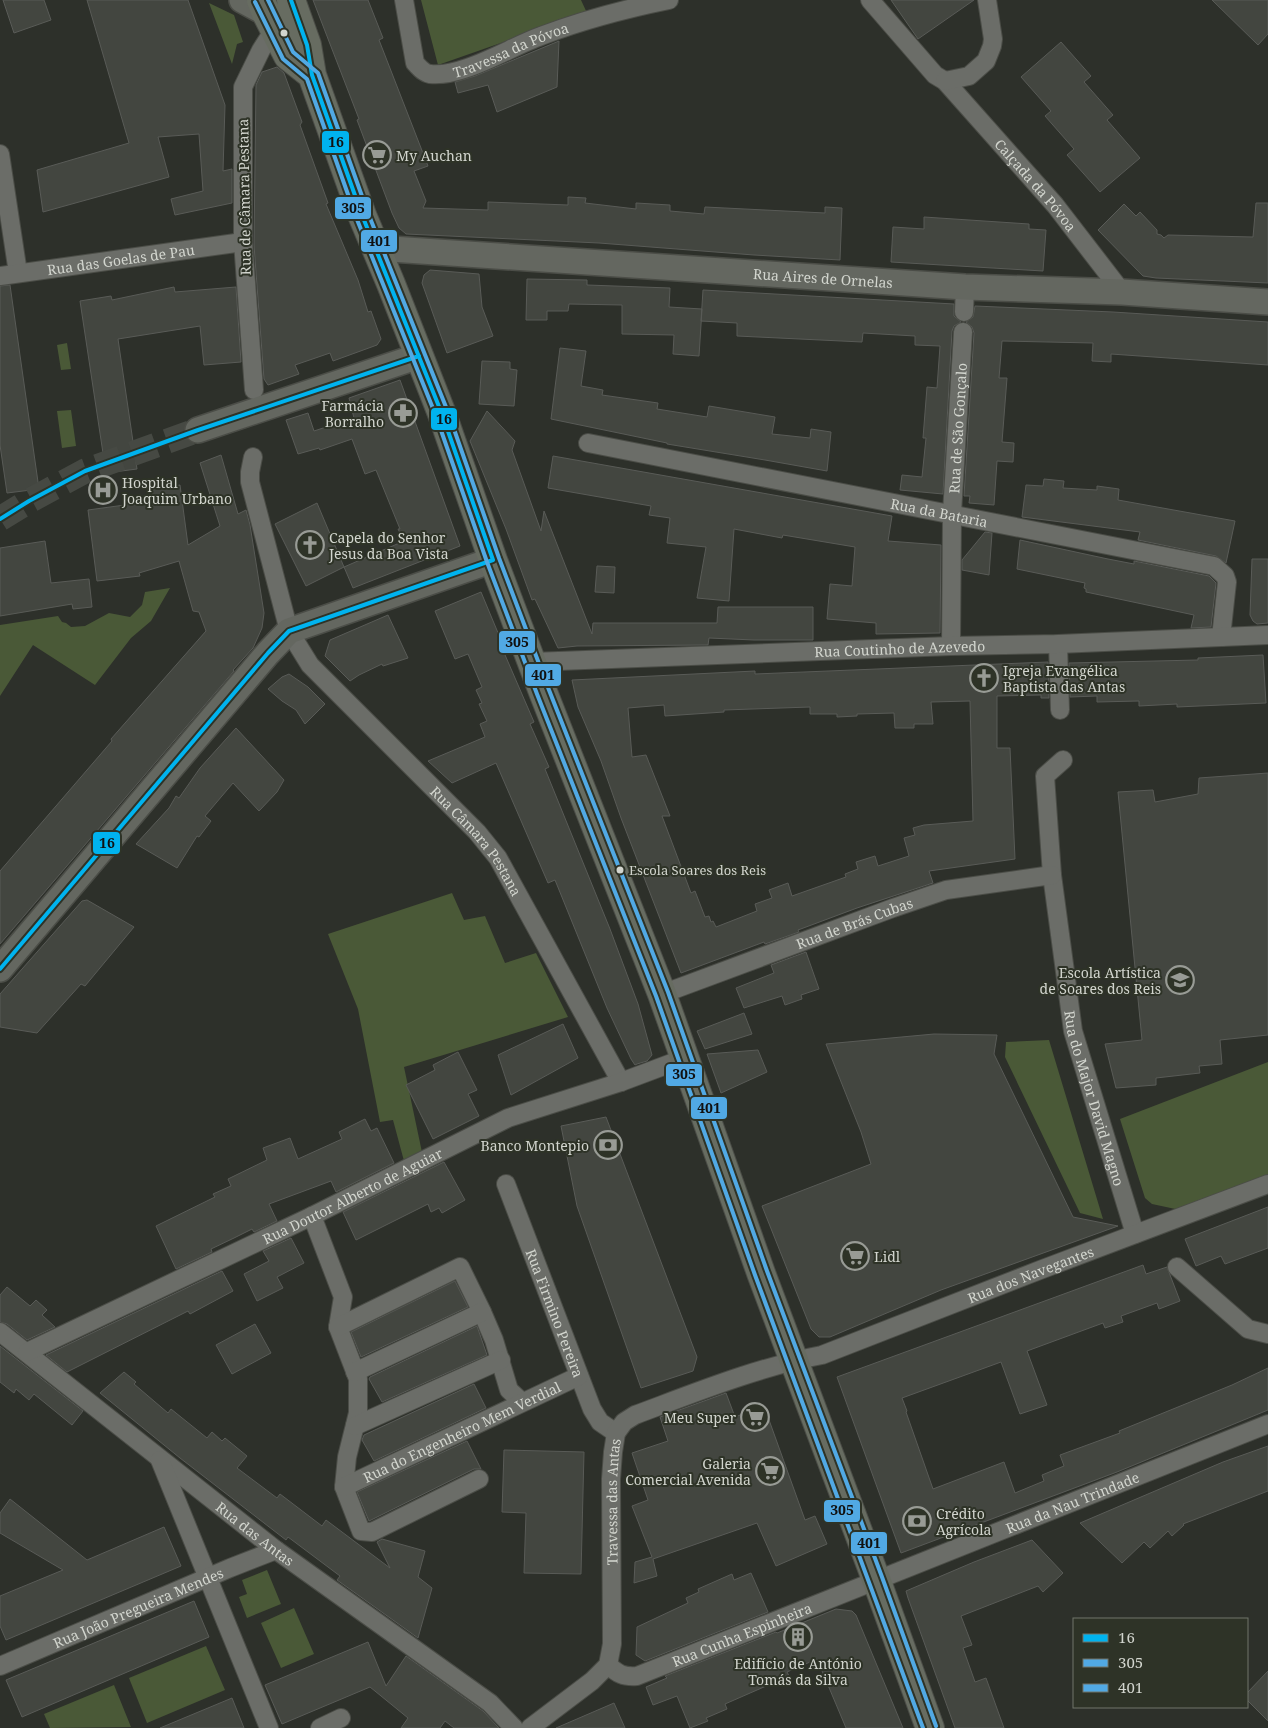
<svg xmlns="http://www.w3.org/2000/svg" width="1268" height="1728" font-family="'Noto Serif',serif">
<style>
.green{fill:#4a5937}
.building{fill:#434640;stroke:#595b57;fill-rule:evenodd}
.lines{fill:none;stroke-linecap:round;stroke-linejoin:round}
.secondary-tunnel{stroke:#464943;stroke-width:25;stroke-dasharray:25 12;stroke-linecap:butt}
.street-casing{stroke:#4b4d47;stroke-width:20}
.secondary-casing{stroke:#4b4d47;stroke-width:28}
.primary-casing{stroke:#4b4d47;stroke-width:30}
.street{stroke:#6b6d68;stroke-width:18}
.secondary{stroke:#646760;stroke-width:25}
.primary{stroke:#676c61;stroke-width:28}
.bus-1-casing{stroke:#2e3327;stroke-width:8}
.bus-2-casing{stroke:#2e3327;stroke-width:8}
.bus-3-casing{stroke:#2e3327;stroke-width:8}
.bus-1{stroke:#00b3ef;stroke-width:4}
.bus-2{stroke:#51a9e4;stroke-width:4}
.bus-3{stroke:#51a9e4;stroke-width:4}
.bus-dot{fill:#d2d5ce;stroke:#2e3327;stroke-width:2}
.labels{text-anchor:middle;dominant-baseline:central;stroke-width:4;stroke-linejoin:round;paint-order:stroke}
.bus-label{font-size:13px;fill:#d2d5ce;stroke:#2e3327;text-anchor:start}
.street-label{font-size:14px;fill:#d2d5ce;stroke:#2e3327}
.poi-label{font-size:14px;fill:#d2d5ce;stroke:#2e3327;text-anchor:start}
.line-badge{stroke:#2e3327;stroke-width:2}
.pale-badge-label{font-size:14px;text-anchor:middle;font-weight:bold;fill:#111}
</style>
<rect width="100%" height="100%" fill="#2d302a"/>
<path class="green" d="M421 0H581L587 13 438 65Z
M209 3 234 15 243 42 237 44 232 64Z
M67 343 71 369 61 370 57 345Z
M71 410 76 446 62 448 57 411Z
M170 588 151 621 131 638 95 685 33 645 0 696V625L58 616 62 622 66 623 71 627 85 626 109 613 130 617 142 605 145 592Z
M452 893 464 920 485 916 505 963 536 953 568 1017 404 1067 423 1157 404 1161 393 1120 380 1122 358 1009 328 934Z
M1049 1040 1103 1219 1080 1213 1005 1057 1006 1042Z
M1268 1062V1176L1180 1210 1152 1204 1145 1198 1120 1119Z
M267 1570 281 1604 247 1618 239 1597 247 1594 242 1580Z
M294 1608 314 1654 281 1668 261 1623Z
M206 1646 225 1690 147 1723 129 1678Z
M114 1685 131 1727 50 1728 44 1714Z"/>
<path class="building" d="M3 0H44L51 20 14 33Z
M87 0H188L225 105 223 171 232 169V203L175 215 171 199 203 191 199 134 158 137 169 177 43 212 37 170 129 143Z
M313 0H368L383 38 379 40 428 166 414 171 426 201 423 208 488 210V202L568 205V197L586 198 585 203 636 209V203L670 205V211L704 214 705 207 825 213V207L842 208 840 260 754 255 599 243 406 234 399 228 392 213 357 120 359 119Z
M891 0H974L918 39Z
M1212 0H1268V34L1258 45Z
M559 41 557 87 497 112 488 85 458 93 455 82 475 76Z
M1061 42 1091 76 1084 82 1113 115 1107 120 1140 158 1100 192 1067 155 1074 149 1045 116 1051 111 1021 77Z
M277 67 284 73 302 122 300 125 328 203 326 204 358 280 368 312 371 311 381 339 377 345 333 361 330 353 295 365 299 374 268 385 264 379 254 245 256 85 262 72Z
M1256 203H1268V283L1156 278 1143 276 1098 230 1124 204 1136 216 1140 212 1157 230V234L1161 235 1164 238 1168 235 1253 237Z
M924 217 1029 224V229L1046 230 1043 271 891 262 893 227 924 229Z
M430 270 479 274 482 307 493 336 447 353 422 283 424 275Z
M527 279 587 280V285L670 288 669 307 702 309 699 356 673 354 674 335 622 334V305L569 304 568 311H547V320H526Z
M10 285 39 489 7 493 0 445V286Z
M174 287 175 292 236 287 241 362 204 365 200 326 118 339 137 469 106 473 80 301 111 296 112 300Z
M703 290 954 304V316L961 322 954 326 952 331 943 494 900 490 902 475 922 477 926 438H923L927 387 937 388 940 346 915 345V336L863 333 862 342 737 336V323L701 321Z
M975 306 1113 312 1268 322V365L1111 354V362L1092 361 1093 343 1002 341 999 378H1007L1002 442 1014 443 1013 462 997 461 994 505 969 503 970 496H964L974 333 972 327 966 322 973 317Z
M560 348 586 351 581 386 603 390 602 395 658 403 657 409 707 417 709 406 775 417 772 434 810 438 811 429 831 432 827 471 765 460 667 444V443L551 419Z
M482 361 510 362V369L517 370 514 406 479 404Z
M400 380 460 546 353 588 344 567 404 541 398 529H400L376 470 365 474 352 439 320 450 319 448 298 454 286 420 308 413 314 431 354 418 349 398Z
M487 411 515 441 512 450 541 531 544 511 592 634 593 623H717L718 607H813V640H754L709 638 708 645 577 646 558 648 535 599 532 600 506 529 470 441Z
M221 455 238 514 246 510 250 525 264 613 262 628 253 648 233 670 234 671 0 944V871L112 741 111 739 206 631 199 612 193 611 179 561 139 573 140 576 97 581 88 510 154 501 152 490 180 485 188 545 220 526 200 463Z
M553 456 892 516 888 541 941 545 940 633 876 634V623L827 619 830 584 852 586 855 547 783 535 782 538 734 529 729 601 697 598 706 547 667 543 670 518 649 515 651 506 548 488Z
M1044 479 1064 481 1063 488 1097 490V486L1119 489 1118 500 1235 521 1226 563 1216 556 1138 540 1140 532 1022 517 1026 485 1043 486Z
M317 503 344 567 306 586 275 524Z
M985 532 992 533 989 575 962 570V560Z
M1020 540 1108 559 1134 564V561L1209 576 1216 583 1211 627 1191 628 1194 615 1086 592V589L1084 588 1085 583 1017 569Z
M45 541 51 583 89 579 92 607 73 609 72 604 0 616V548Z
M1252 559H1268V623L1257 624 1253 621 1250 615Z
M597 566 615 567 614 593 595 592Z
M481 592 501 640 499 641 534 722 530 724 549 767 545 769 610 929 638 1004 652 1055 647 1061 637 1064 635 1065 631 1059 607 1008 555 880 548 883 496 763 452 783 428 761 485 737 480 724 487 721 479 704 482 703 476 690 482 687 468 654 455 659 435 611Z
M388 615 408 658 383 666 382 664 359 675 350 681 325 656 330 640Z
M1263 655 1266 703 1177 707V704L1139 706V701L1097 702V696L1070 697 1069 663 1198 660V658Z
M1048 662 1049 698H1041V695L997 696V748H1010L1015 859 929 871 933 883 857 908 798 930 799 932 765 944 764 942 681 973 621 818 601 761 578 707 572 680 755 671V674ZM970 701 973 821 924 825 913 828 915 835 904 838 909 856 878 866 875 856 856 862 858 869 845 874 846 877 792 896 788 883 769 890 772 898 755 904 757 911 716 927 713 921 711 922 709 916 705 917 695 891 691 893 662 816H670L646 755 632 757 628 708 664 705 665 716 724 712V710L810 707V714H837V717L857 716V714L894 713 895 728H914V724H933L931 702Z
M289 674 308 687 325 704 305 724 296 710 282 701 268 689 282 677Z
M236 728 284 780 277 792 259 811 233 783 205 816 211 821 199 837 197 836 177 868 136 844 169 808 176 796 179 798 200 768Z
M1268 773V1035L1220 1040 1222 1064 1199 1066 1200 1073 1156 1078V1085L1116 1088 1105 1044 1142 1040 1118 792 1153 790 1155 802 1198 794 1199 778Z
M87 900 134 927 85 986 81 984 37 1033 0 1027V994L82 901Z
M806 952 819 989 801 995 802 999 785 1005 782 996 744 1008 736 988 774 973 771 965Z
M744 1013 752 1034 705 1049 697 1031Z
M563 1024 578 1058 511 1095 498 1055Z
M934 1034 997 1035 994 1054 1073 1217 1118 1226 941 1290 830 1337H819L811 1329 762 1206 871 1164 861 1132 826 1044Z
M758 1050 767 1072 721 1093 707 1054Z
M458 1052 477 1090 468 1094 479 1116 433 1139 406 1085 435 1070 433 1065Z
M606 1117 697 1357 693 1371 641 1388 577 1206 561 1126Z
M365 1119 371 1131 377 1128 394 1163 336 1192 331 1181 269 1204 277 1221 254 1232 252 1229 234 1238 211 1249 212 1252 176 1269 156 1226 215 1197 213 1194 231 1186 228 1179 267 1160 263 1148 290 1138 298 1159 342 1139 339 1132Z
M444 1162 465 1200 442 1213 439 1208 431 1212 428 1204 356 1240 343 1212Z
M1268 1207V1248L1225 1264 1221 1256 1196 1266 1185 1239Z
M291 1238 304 1263 277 1277 283 1288 257 1301 244 1274 269 1261 263 1251Z
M1143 1265 1146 1274 1167 1267 1180 1301 1159 1309 1157 1303 1121 1316 1123 1322 1105 1328 1103 1323 1027 1351 1047 1405 1020 1414 1001 1362 902 1398 907 1411 906 1412 933 1489 1004 1462 1015 1493 1044 1481 1042 1475 1064 1466 1060 1455 1120 1433 1119 1431 1232 1385 1268 1368V1410L1117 1472 901 1553 837 1377Z
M222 1271 233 1291 190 1314 188 1311 67 1372 46 1355Z
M455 1281 468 1307 361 1357 351 1332Z
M7 1287 30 1306 36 1300 47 1310 42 1315 55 1327 27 1340 7 1324 0 1322V1295Z
M255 1324 271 1353 232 1374 216 1345Z
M477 1326 487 1355 382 1402 369 1379 370 1377Z
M0 1346 83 1411 72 1425 34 1394 29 1400 16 1389 14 1393 0 1382Z
M124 1372 136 1382 134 1384 168 1413 171 1409 207 1438 212 1432 222 1441 225 1438 247 1456 237 1468 277 1498 280 1494 322 1526 326 1520 390 1568 377 1542 382 1539 425 1551 418 1577 432 1588 418 1638 337 1580 340 1576 288 1537 286 1540 180 1458 100 1393Z
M474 1384 486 1408 374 1461 362 1440 364 1435Z
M726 1393 735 1417 764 1406 805 1520 815 1516 827 1544 776 1566 757 1523 653 1559 657 1576 634 1583 635 1562 652 1557 632 1506 648 1500 632 1453 668 1441 660 1417Z
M467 1441 481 1469H474L369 1521 357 1492Z
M1268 1446V1491L1183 1524 1184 1525 1172 1536 1168 1531 1150 1548 1144 1542 1122 1563 1080 1523 1223 1462Z
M504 1450 584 1452 581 1574 524 1573 526 1513 502 1512Z
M10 1499 87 1560 164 1527 181 1566 6 1640 0 1626V1596L63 1570 0 1533V1513Z
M1032 1540 1063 1573 1043 1592 1038 1586 961 1616 972 1645 963 1648 975 1682 986 1678 1004 1728H955L908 1598 906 1591 974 1562Z
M751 1573 768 1612 645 1661 636 1655 637 1627 688 1603 686 1598 699 1592 698 1589 732 1574 734 1580Z
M194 1601 209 1637 22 1717 6 1680Z
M836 1609 852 1611 856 1615 903 1728H846L817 1659 787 1672 789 1676 725 1704 727 1709 706 1718 708 1721 690 1728 677 1696 653 1705 646 1687 667 1678 665 1676 776 1632 777 1633Z
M368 1642 386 1686 406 1656 483 1711 499 1728H454L445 1721 440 1728H401L408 1718 370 1687 282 1724 265 1685Z
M1268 1671V1721L1247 1700V1693Z
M232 1698 244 1728H160Z
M614 1703 625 1728H556Z"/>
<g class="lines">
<path class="secondary-tunnel" d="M0 519 29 501 85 471 198 430"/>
<defs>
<g id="street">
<path id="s1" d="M404 0 415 63C419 67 423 73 430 74 462 78 510 47 541 36 583 20 625 9 669 0"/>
<path id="s2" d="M870 0 935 75 945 81 1055 205 1122 292"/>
<path d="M945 81 969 76 986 61 992 46 993 39 987 0"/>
<path d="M0 154 18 273"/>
<path id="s3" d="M0 276 243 242"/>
<path d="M964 312 965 287"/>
<path d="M254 390 243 242V87L261 50 268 39 275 33"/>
<path id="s4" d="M588 443 1214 566 1225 576 1227 582 1221 637"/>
<path id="s5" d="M253 457 250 472V482L289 631 310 665 477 832 498 858 621 1082"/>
<path d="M1058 644 1060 710"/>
<path id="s6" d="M951 646 952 513 963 332"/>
<path id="s7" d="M532 662 951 646 1058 644 1268 635"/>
<path id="s8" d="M1063 760 1045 776 1052 875 1073 1031 1135 1234"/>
<path id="s9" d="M662 994 893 908 946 890 1052 875"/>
<path id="s10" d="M506 1184 592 1409 600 1422 616 1433"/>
<path d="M312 1216 343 1297 338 1327 358 1379V1413L347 1457 344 1487 361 1531 372 1532 479 1479"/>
<path d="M1177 1267 1248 1329 1268 1334"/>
<path d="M338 1327 460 1267 482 1312 494 1340 509 1390 522 1402"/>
<path id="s11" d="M0 1332 276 1550 490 1703 514 1728"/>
<path id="s12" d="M27 1352 312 1216 508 1118 621 1082 685 1058"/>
<path d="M355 1372 482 1312"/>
<path d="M355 1426 501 1360"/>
<path d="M160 1460 269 1728"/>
<path id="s13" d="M344 1487 579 1376"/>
<path id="s14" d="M608 1665C618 1674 623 1677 637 1676L1268 1424"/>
<path id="s15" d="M0 1666 230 1568 276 1550"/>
<path d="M320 1728 341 1718"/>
<path id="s16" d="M530 1728 592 1681 608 1665 612 1644 611 1479 613 1452 616 1433 624 1422 635 1415C697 1392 758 1367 822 1355L1040 1270 1268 1184"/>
</g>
<g id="secondary">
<path d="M242 0 266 13"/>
<path id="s17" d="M376 248 965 287 1122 292 1268 302"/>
<path d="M198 430 419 356"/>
<path d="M0 969 268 653 289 631 493 560"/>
</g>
<path id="primary" d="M261 0 266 13 288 56 312 75
M291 0 307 45 312 75 362 215 391 284 442 414 493 560 543 692 662 994 761 1273 876 1579 930 1728"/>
</defs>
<use href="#street" class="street-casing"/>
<use href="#secondary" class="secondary-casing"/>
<use href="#primary" class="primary-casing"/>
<use href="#street" class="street"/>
<use href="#secondary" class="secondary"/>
<use href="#primary" class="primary"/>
<defs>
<path id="bus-1" d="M291 0 307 45 312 75 362 215 442 414 493 560
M0 519 29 501 85 471 198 430 419 356
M0 969 268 653 289 631 493 560"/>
<path id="bus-2" d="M255 2 283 59 307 79 356 217 436 416 487 562 537 694 656 996 755 1275 923 1728"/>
<path id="bus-3" d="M268 0 293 52 318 73 368 213 448 412 499 558 549 690 668 992 767 1271 882 1577 936 1726"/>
</defs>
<use href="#bus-1" class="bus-1-casing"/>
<use href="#bus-2" class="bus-2-casing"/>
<use href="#bus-3" class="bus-3-casing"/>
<use href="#bus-1" class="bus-1"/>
<use href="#bus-2" class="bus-2"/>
<use href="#bus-3" class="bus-3"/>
</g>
<defs>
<symbol id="supermarket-ring" viewBox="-11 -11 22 22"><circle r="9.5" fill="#2e3327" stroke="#989b95" stroke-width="1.5"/><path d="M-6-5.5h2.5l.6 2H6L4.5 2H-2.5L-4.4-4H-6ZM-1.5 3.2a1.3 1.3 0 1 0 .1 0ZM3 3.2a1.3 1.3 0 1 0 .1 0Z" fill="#989b95"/></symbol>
<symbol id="pharmacy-ring" viewBox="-11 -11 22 22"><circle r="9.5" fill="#2e3327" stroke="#989b95" stroke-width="1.5"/><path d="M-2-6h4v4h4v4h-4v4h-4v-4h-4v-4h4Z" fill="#989b95"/></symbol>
<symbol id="hospital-ring" viewBox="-11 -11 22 22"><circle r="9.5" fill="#2e3327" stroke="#989b95" stroke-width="1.5"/><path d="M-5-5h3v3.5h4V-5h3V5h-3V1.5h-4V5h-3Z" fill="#989b95"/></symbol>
<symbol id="church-ring" viewBox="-11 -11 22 22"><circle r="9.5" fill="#2e3327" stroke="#989b95" stroke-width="1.5"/><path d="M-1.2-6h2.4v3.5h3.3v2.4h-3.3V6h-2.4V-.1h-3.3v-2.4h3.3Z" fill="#989b95"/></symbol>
<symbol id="school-ring" viewBox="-11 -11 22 22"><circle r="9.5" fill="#2e3327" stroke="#989b95" stroke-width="1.5"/><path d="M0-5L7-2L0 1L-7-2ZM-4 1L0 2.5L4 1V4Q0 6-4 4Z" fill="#989b95"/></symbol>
<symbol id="bank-ring" viewBox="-11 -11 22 22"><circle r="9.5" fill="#2e3327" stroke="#989b95" stroke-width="1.5"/><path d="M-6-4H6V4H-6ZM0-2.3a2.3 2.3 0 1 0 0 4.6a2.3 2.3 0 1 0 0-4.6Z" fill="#989b95"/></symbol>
<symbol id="building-ring" viewBox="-11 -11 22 22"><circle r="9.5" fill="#2e3327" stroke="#989b95" stroke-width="1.5"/><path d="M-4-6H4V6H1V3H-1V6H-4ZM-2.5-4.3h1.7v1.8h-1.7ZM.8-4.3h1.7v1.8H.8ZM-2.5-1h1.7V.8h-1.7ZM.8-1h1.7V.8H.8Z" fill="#989b95"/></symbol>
</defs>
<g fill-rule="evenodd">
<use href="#supermarket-ring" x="361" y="139" width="32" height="32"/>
<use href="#pharmacy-ring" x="387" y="397" width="32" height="32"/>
<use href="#hospital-ring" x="87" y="474" width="32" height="32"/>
<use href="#church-ring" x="294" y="529" width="32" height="32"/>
<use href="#church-ring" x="968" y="662" width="32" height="32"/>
<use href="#school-ring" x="1164" y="964" width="32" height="32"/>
<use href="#bank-ring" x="592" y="1129" width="32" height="32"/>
<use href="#supermarket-ring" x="839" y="1240" width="32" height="32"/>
<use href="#supermarket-ring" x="739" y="1401" width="32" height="32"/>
<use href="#supermarket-ring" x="754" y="1455" width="32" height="32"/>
<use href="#bank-ring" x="901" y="1505" width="32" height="32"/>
<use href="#building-ring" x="782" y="1621" width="32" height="32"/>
</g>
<g class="bus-dot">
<circle cx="284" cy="33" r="4.5"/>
<circle cx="620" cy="870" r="4.5"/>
</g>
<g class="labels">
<g class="bus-label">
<text x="629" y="870">Escola Soares dos Reis</text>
</g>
<g class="street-label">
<text stroke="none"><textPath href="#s1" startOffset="168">Travessa da Póvoa</textPath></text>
<text stroke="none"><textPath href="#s2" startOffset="249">Calçada da Póvoa</textPath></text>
<text transform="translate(244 197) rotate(-91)">Rua de Câmara Pestana</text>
<text stroke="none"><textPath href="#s3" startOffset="122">Rua das Goelas de Pau</textPath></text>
<text stroke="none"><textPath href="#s17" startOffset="448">Rua Aires de Ornelas</textPath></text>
<text stroke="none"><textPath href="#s6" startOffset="218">Rua de São Gonçalo</textPath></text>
<text stroke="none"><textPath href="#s4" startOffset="358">Rua da Bataria</textPath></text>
<text stroke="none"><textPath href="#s7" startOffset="368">Rua Coutinho de Azevedo</textPath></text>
<text stroke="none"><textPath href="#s5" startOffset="462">Rua Câmara Pestana</textPath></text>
<text stroke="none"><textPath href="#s9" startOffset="205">Rua de Brás Cubas</textPath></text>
<text stroke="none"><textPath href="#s8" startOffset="351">Rua do Major David Magno</textPath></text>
<text stroke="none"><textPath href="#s12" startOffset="361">Rua Doutor Alberto de Aguiar</textPath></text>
<text stroke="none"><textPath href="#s16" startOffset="780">Rua dos Navegantes</textPath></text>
<text stroke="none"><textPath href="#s10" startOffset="138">Rua Firmino Pereira</textPath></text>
<text stroke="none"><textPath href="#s13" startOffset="130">Rua do Engenheiro Mem Verdial</textPath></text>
<text stroke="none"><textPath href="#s14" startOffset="501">Rua da Nau Trindade</textPath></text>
<text stroke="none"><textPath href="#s16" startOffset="264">Travessa das Antas</textPath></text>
<text stroke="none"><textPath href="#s11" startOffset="325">Rua das Antas</textPath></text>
<text stroke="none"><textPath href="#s15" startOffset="150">Rua João Pregueira Mendes</textPath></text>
<text stroke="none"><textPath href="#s14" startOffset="145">Rua Cunha Espinheira</textPath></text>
</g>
<g class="poi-label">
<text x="396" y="155">My Auchan</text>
<text x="384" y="405" text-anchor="end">Farmácia<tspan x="384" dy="16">Borralho</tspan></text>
<text x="122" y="482">Hospital<tspan x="122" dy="16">Joaquim Urbano</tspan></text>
<text x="329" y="537">Capela do Senhor<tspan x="329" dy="16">Jesus da Boa Vista</tspan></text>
<text x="1003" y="670">Igreja Evangélica<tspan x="1003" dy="16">Baptista das Antas</tspan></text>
<text x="1161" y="972" text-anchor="end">Escola Artística<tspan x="1161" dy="16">de Soares dos Reis</tspan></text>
<text x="589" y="1145" text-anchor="end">Banco Montepio</text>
<text x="874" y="1256">Lidl</text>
<text x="736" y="1417" text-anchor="end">Meu Super</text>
<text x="751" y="1463" text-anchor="end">Galeria<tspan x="751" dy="16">Comercial Avenida</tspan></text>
<text x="936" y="1513">Crédito<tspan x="936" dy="16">Agrícola</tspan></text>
<text x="798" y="1663" text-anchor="middle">Edifício de António<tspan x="798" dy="16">Tomás da Silva</tspan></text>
</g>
</g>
<g class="line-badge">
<rect x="321" y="130" width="29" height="24" rx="5" fill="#00b3ef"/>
<rect x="334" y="196" width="38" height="24" rx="5" fill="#51a9e4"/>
<rect x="360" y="229" width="38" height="24" rx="5" fill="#51a9e4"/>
<rect x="430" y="407" width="28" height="24" rx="5" fill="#00b3ef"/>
<rect x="498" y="630" width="38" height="24" rx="5" fill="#51a9e4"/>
<rect x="524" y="663" width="38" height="24" rx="5" fill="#51a9e4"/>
<rect x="92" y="831" width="29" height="24" rx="5" fill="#00b3ef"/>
<rect x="665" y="1063" width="38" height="24" rx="5" fill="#51a9e4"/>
<rect x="690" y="1096" width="38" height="24" rx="5" fill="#51a9e4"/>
<rect x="823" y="1499" width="38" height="24" rx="5" fill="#51a9e4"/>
<rect x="850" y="1531" width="38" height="24" rx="5" fill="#51a9e4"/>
</g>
<g class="pale-badge-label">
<text x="336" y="147">16</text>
<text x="353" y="213">305</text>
<text x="379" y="246">401</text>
<text x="444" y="424">16</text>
<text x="517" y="647">305</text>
<text x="543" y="680">401</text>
<text x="107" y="848">16</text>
<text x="684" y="1079">305</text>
<text x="709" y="1113">401</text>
<text x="842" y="1515">305</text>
<text x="869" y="1548">401</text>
</g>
<rect x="1073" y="1618" width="175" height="90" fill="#2e3327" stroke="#70746a"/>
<rect x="1083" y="1634" width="25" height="8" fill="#00b3ef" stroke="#70746a"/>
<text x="1118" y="1643" font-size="15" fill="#d2d5ce">16</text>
<rect x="1083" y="1659" width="25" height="8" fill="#51a9e4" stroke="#70746a"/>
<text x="1118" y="1668" font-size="15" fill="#d2d5ce">305</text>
<rect x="1083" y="1684" width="25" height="8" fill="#51a9e4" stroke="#70746a"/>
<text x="1118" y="1693" font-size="15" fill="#d2d5ce">401</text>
</svg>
